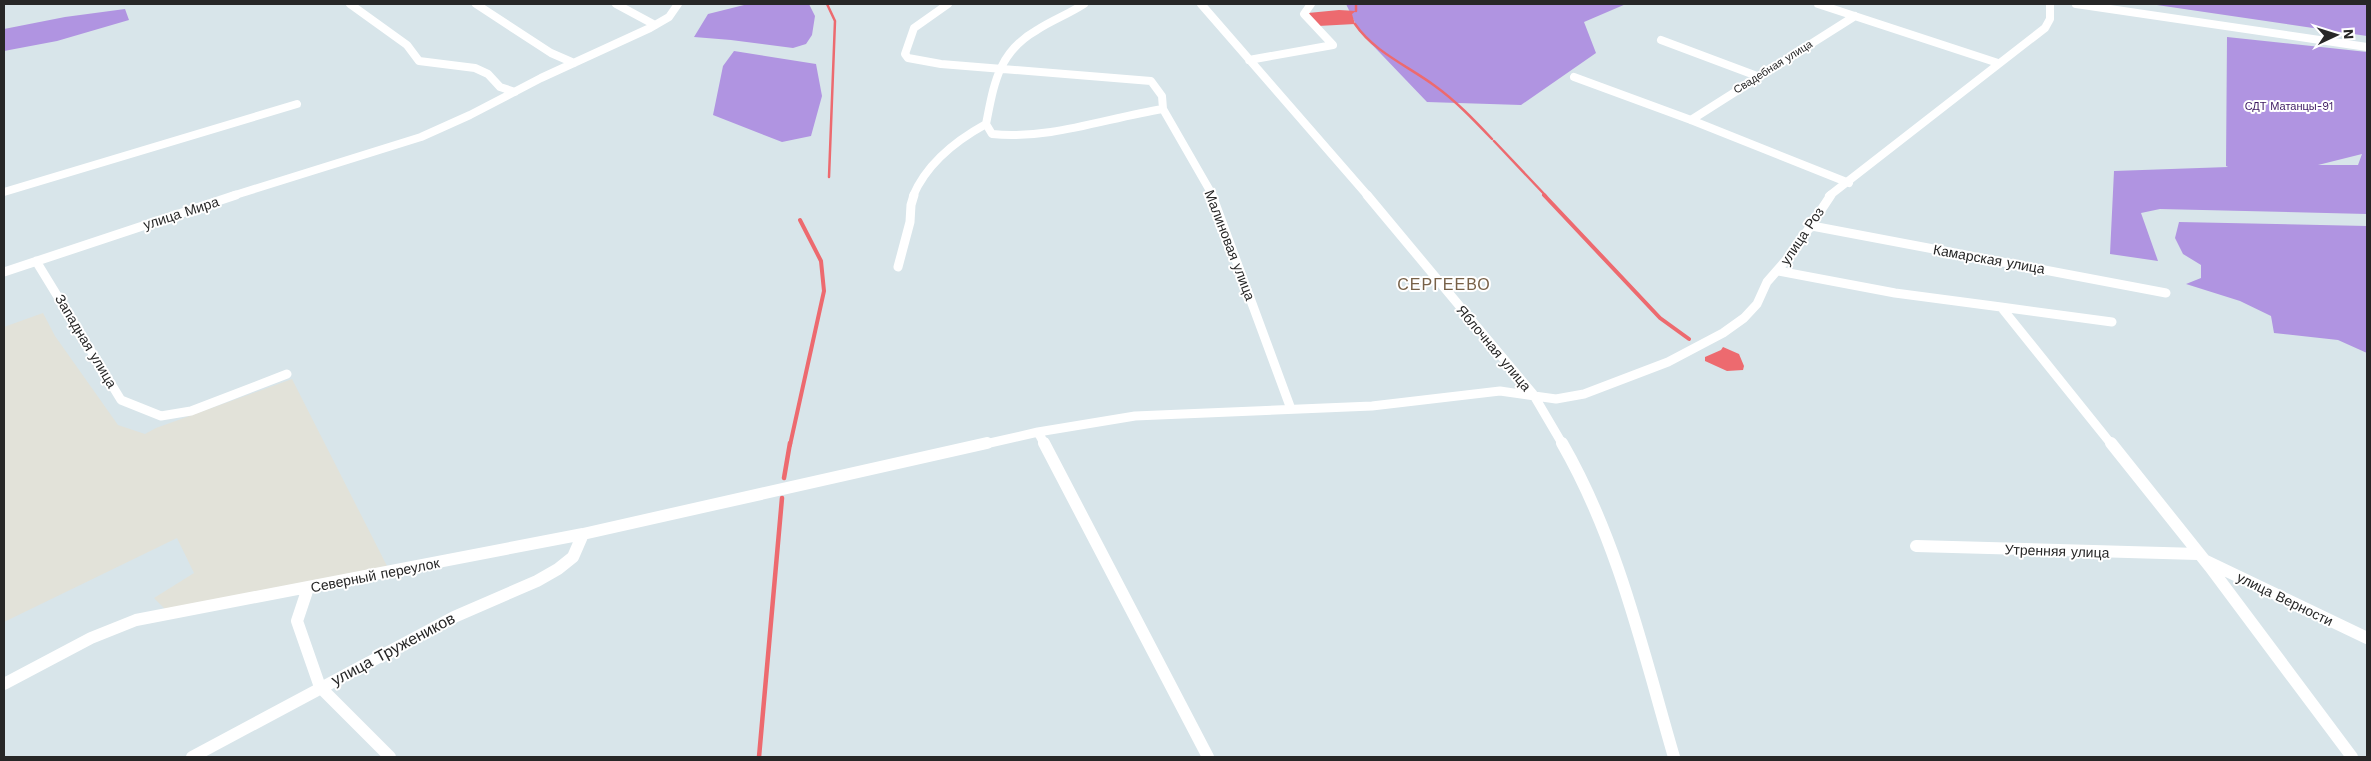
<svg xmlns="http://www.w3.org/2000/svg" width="2371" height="761" font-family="'Work Sans',sans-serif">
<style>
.industrial{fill:#e2e2d9}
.green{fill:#b094e1;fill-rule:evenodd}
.water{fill:#ed6a6f}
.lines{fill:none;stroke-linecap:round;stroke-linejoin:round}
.stream-far2{stroke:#ed6a6f;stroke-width:2.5}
.stream-far1{stroke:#ed6a6f;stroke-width:4}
.stream{stroke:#ed6a6f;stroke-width:4.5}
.street-far2{stroke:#fff;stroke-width:8}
.street-far1{stroke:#fff;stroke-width:9}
.street{stroke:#fff;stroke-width:12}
.labels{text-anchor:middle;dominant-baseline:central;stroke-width:4;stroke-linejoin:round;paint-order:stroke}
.far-street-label{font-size:11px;fill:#272727;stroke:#fff}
.far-park-label{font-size:11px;fill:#3d1962;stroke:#fff}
.street-label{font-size:14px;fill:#272727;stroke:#fff}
.quarter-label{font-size:16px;letter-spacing:1px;fill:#776148;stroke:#fff}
.near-street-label{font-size:16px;fill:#272727;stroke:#fff}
</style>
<rect width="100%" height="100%" fill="#d8e5ea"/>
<path class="industrial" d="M43 313 55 336 118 425 145 434 156 428 292 379 387 566 165 609 154 598 194 573 177 538 4 622V327Z"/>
<path class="green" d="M748 4H809L815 16 812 35 806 44 793 48 731 40 694 37 708 14Z
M1346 4H1626L1584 22 1596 53 1521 105 1427 102 1359 31Z
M2150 4H2367V36Z
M125 9 129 20 57 41 4 51V29L65 17Z
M2227 37 2367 52V214L2160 209 2141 213 2158 261 2110 254 2114 171 2228 167 2226 166ZM2362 154 2358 165H2318Z
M734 51 816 64 822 96 811 136 782 142 713 115 723 66Z
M2179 222 2367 226V353L2338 340 2274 333 2271 316 2240 301 2186 284 2201 278V265L2183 254 2175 238Z"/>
<path class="water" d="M1339 10 1356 11 1352 14 1355 24 1318 26 1308 13Z
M1723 347 1739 354 1744 366 1743 370 1727 371 1705 361V357L1721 350Z"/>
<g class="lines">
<path class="stream-far2" d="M827 4 835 21 829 177
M1356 4V11
M1355 24C1374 52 1408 66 1435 86 1456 101 1474 120 1492 139
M1494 141 1546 196"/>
<path class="stream-far1" d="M1544 195 1660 318 1689 339
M790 445 824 291 821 261 800 220"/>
<path class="stream" d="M784 478 790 443
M759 757 782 498"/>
<path class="street-far2" d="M350 4 407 45 419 61 475 68 488 74 500 87 515 92
M476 4 551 53 574 63
M616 4 655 25
M948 4 914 28 905 54 908 58 941 64 1151 81 1162 96 1163 109 1213 196
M1084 4C1069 14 1052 20 1037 30 998 52 994 84 986 124L992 134C1050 140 1106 118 1163 109
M1201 4 1368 196
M1818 4 1998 63
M2076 4 2367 47
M1661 40 1757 76
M1249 60 1333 45 1304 14 1311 4
M1574 77 1691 120 1849 183
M1691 120 1855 16
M4 192 297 104
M232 196 421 137 470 115 541 78 650 28 669 17 678 4
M913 196C927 163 955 141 986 124
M1829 196 2045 28 2050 19V4"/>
<path class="street-far1" d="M1212 195 1291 409
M1367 195 1533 394 1563 445
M1812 226 2166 293
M36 261 121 400 161 416 191 411 287 374
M898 267 910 222 911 205 914 195
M1778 271 1895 293 2001 307 2112 445
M4 272 236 195
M2001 307 2112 322
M1038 432 1045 445
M981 445 1038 432 1135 416 1372 406 1500 391 1556 399 1584 394 1668 362 1723 333 1744 318 1757 304 1767 282 1794 251 1831 195"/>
<path class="street" d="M1044 443 1208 757
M1562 443C1618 540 1643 651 1674 757
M2111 443 2210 567 2352 757
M1916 546 2198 554
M2206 561 2367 638
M308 588 297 621 320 687 390 757
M4 684 91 638 136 620 583 534 987 443
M192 757 454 617 537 581 558 569 573 557 583 534"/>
</g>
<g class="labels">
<g class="far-street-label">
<text transform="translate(1773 67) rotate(-32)">Свадебная улица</text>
</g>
<g class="far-park-label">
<text x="2289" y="106">СДТ Матанцы-91</text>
</g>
<g class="street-label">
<text transform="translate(181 213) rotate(-18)">улица Мира</text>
<text transform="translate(1802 236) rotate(-56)">улица Роз</text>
<text transform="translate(1230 245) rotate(69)">Малиновая улица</text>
<text transform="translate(1989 259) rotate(10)">Камарская улица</text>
<text transform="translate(86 341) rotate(59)">Западная улица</text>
<text transform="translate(1494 348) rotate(50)">Яблочная улица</text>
<text transform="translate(2057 551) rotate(2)">Утренняя улица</text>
<text transform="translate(375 575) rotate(-11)">Северный переулок</text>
<text transform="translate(2285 599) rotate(26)">улица Верности</text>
</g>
<g class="quarter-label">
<text x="1444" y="284">СЕРГЕЕВО</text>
</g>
<g class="near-street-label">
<text transform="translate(393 649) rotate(-28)">улица Тружеников</text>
</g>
</g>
<rect width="2371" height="761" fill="none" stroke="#272727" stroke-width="10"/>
<g transform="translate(2336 35) rotate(86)" stroke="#ffffff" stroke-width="4" paint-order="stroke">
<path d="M0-4L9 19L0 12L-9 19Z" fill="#272727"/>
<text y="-8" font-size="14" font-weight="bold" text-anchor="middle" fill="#272727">N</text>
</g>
</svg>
